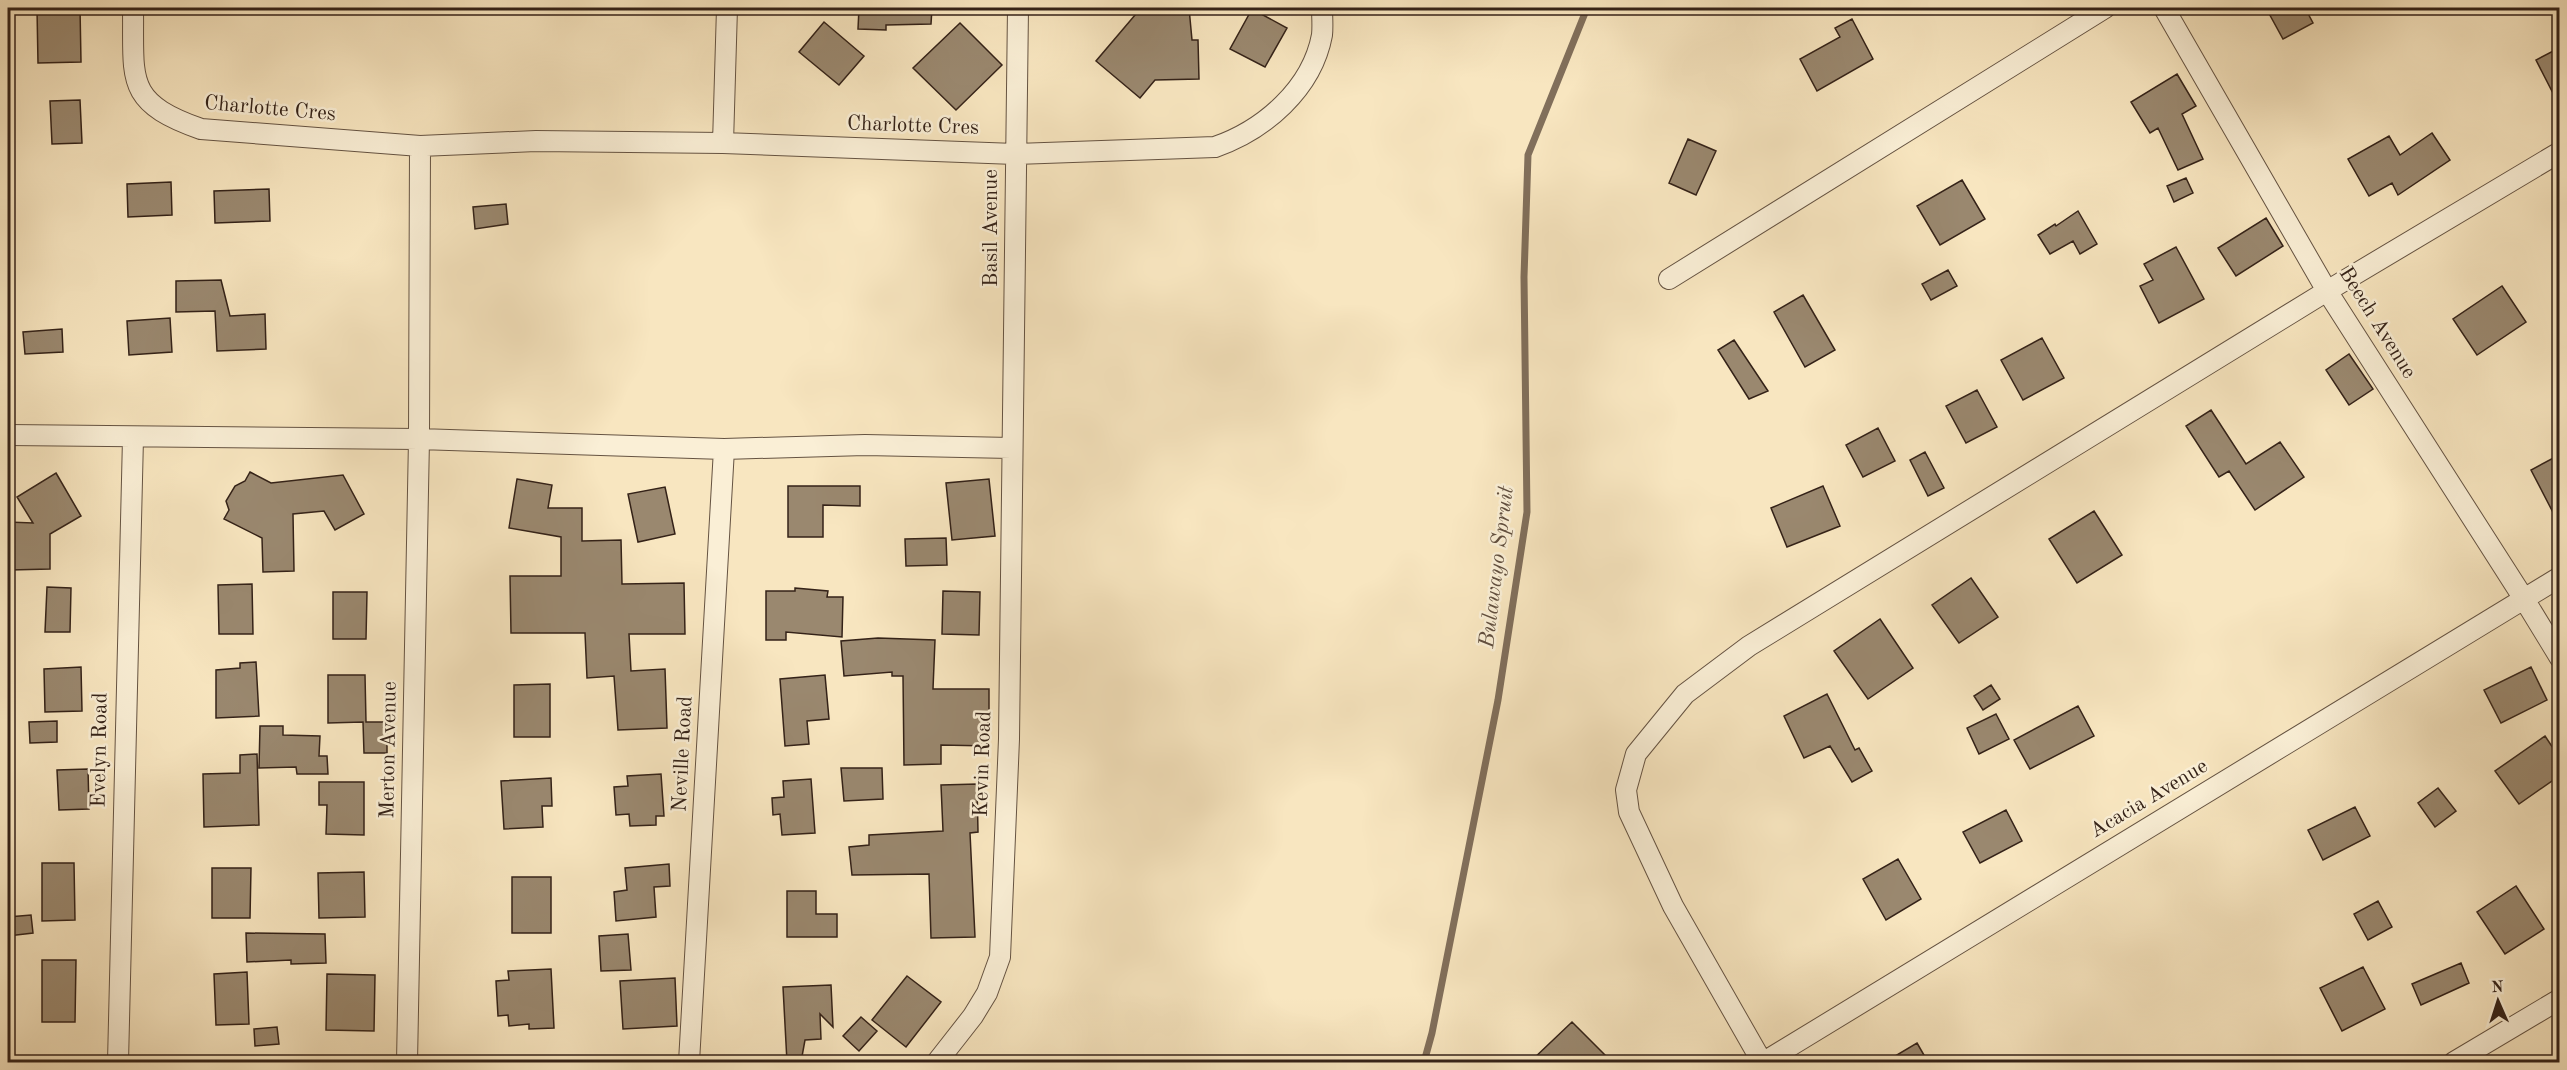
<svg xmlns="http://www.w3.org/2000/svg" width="2567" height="1070" font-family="'Old Standard TT',serif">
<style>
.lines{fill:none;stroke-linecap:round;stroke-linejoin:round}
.stream{stroke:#816f5b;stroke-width:7}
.building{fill:#9a886f;stroke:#342218;stroke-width:1.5}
.street-casing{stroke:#655342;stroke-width:22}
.street{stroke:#faefd6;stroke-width:20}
.labels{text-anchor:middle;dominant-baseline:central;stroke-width:5;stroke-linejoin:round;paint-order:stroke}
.street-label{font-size:21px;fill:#342218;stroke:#faefd6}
.water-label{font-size:22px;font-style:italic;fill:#614f3f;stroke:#faefd6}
</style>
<rect width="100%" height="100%" fill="#f8e6c0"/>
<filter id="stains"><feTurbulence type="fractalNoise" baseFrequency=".00333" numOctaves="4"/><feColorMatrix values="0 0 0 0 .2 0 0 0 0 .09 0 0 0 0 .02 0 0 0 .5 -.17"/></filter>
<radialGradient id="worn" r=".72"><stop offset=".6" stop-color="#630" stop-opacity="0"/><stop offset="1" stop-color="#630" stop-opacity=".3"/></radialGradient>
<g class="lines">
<path class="stream" d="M1424 1062 1432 1033 1498 700 1527 512 1524 277 1528 155 1587 8"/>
</g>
<path class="building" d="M80 8 81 62 38 63 37 9Z
M859 8H932L931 24 886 25V30L858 29Z
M1141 8H1189L1192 40H1198L1199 79 1155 80 1140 98 1096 61Z
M2266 8H2305L2313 23 2283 39Z
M1252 9 1287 28 1265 67 1230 49Z
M1852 19 1873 59 1817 91 1800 59 1840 37 1835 28Z
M824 22 864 56 839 85 799 52Z
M960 23 1002 65 956 110 913 68Z
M2559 48V105L2536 60Z
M2177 74 2196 106 2182 114 2203 159 2178 170 2158 128 2150 133 2131 102Z
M80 100 82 143 52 144 50 101Z
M2432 133 2450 160 2398 195 2392 183 2369 196 2348 159 2389 136 2400 155Z
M1688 139 1716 151 1696 195 1669 183Z
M2186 178 2193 193 2174 202 2167 186Z
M1962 180 1985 219 1940 245 1917 206Z
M171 182 172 215 128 217 127 184Z
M269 189 270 221 215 223 214 191Z
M506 204 508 224 475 229 473 207Z
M2078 211 2097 244 2080 254 2073 241 2050 254 2038 235 2055 224 2056 226Z
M2266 218 2283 246 2236 276 2218 248Z
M2176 247 2204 299 2159 323 2140 286 2153 280 2144 264Z
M1948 270 1957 286 1931 300 1922 284Z
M221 280 230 316 265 314 266 349 217 351 215 311 176 312V281Z
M2502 286 2526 322 2477 355 2453 319Z
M1803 295 1835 350 1805 367 1774 312Z
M170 318 172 352 129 355 127 321Z
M62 329 63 352 25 354 23 332Z
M2042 338 2064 378 2023 400 2001 360Z
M1734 340 1768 391 1749 399 1718 350Z
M2349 354 2373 389 2349 405 2326 370Z
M1977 390 1997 427 1966 443 1946 406Z
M2211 410 2246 464 2280 442 2304 477 2255 510 2229 471 2219 477 2186 426Z
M1878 428 1895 461 1863 477 1846 445Z
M1925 452 1944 488 1928 496 1910 460Z
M2559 455V524L2531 470Z
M250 472 271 483 343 475 364 514 335 530 324 511 293 514 294 571 263 572 262 538 224 519 229 510 226 501 235 486 245 481Z
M56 473 81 516 50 534V569L10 570 8 522 33 523 17 497Z
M517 479 552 485 548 508H582V541L621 540 622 584 684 583 685 634H629L631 671 665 669 667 728 618 730 614 676 587 678 585 633H511L510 576H561V537L509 528Z
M989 479 995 536 952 540 946 483Z
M788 486H860V506L823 505V537H788Z
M1823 486 1840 526 1787 547 1771 508Z
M665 487 675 534 638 542 628 494Z
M2094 511 2122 555 2077 583 2049 539Z
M946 538 947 565 906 566 905 539Z
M1971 578 1998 617 1959 643 1932 605Z
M252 584 253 634H219L218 585Z
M47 587 71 588 70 632H45Z
M795 588 828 591 827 597H843L842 637 786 632V640H766V591H795Z
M943 591 980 592 979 635 942 634Z
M333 592H367L366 639H333Z
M1880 619 1913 668 1868 699 1834 651Z
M878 638 935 640 933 689H989V746L941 745V764L904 765 903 676H892V672L844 676 841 641Z
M256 662 259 716 216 718V670L240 668V663Z
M81 667 82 711 45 712 44 669Z
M2531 667 2547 700 2501 723 2484 690Z
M328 675H365L366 722H387V753H364L363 722 328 723Z
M825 675 829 719 807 721 809 744 785 746 780 679Z
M550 684V737H514V685Z
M1991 685 2000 699 1983 710 1974 696Z
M1827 694 1855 750 1859 748 1872 771 1852 782 1830 746 1804 758 1784 716Z
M2078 706 2094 736 2030 769 2014 740Z
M1996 714 2009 739 1979 754 1967 728Z
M57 721V742L30 743 29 722Z
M260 726H283V735L320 736 319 756H327L328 774H297L296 767 259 768Z
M2545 736 2559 757V776L2519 804 2495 771Z
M257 754 259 825 204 827 203 774 240 773V755Z
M841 768H882L883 799 844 801Z
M88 769 89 809 59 810 57 770Z
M661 774 664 816H656V825L630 826 629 814 616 815 614 787 628 786 627 776Z
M551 778 552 806H542L543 827 504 829 501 781Z
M811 779 815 833 782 835 780 814 773 815 772 798 784 797 783 781Z
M319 782H364V835L326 834 327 805H319Z
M977 784 978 832 970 833 975 937 931 938 929 874 852 875 849 847 869 845V835L943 831 941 785Z
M2438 788 2456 811 2435 827 2418 803Z
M2355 807 2370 836 2323 860 2308 830Z
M2006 810 2022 841 1980 863 1963 832Z
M1898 859 1921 899 1886 920 1863 879Z
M42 863H74L75 920 42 921Z
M669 864 670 886 654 887 656 917 616 921 614 892 627 890 625 868Z
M212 868H251L250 918H212Z
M364 872 365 917 319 918 318 873Z
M512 877H551V933H512Z
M2516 886 2544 929 2505 954 2477 912Z
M787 891H816V914H837V937H787Z
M2378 901 2392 927 2368 940 2354 914Z
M31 915 33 933 8 936V917Z
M246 933 325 934 326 963 291 964V960L247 962Z
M628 934 631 970 601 971 599 936Z
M42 960H76L75 1022H42Z
M2461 963 2469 983 2421 1005 2412 984Z
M2363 967 2385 1009 2342 1031 2320 988Z
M551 969 554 1028 529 1029V1024L509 1026 508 1015 498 1016 496 981 509 980 508 971Z
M247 972 249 1024 216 1025 214 974Z
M327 974 375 975 374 1031 326 1030Z
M907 976 941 1002 906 1047 872 1020Z
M675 978 677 1026 623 1029 620 981Z
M831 985 833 1027 820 1014 821 1039 805 1040 801 1062H787L783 987Z
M861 1017 877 1031 859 1051 843 1036Z
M1572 1022 1612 1062H1530Z
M277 1027 279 1044 255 1046 254 1029Z
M1917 1043 1928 1062H1885Z"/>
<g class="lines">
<defs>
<path id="street" d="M133 8C134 80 124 102 201 129L420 146 536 141 723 143 1015 154 1215 147C1264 130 1312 89 1322 35 1323 26 1322 16 1322 8
M2164 8 2327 291 2524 599 2560 658
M723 143 727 8
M1669 279 2105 8
M8 435 419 439 724 449 865 445 1011 448
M118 1062 133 438
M407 1062 419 439 420 146
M689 1062 724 449
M937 1062 973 1016 987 993 1000 957 1009 739 1018 8
M1762 1062 1673 906 1629 812 1626 790 1636 754 1685 694 1749 646 2327 291 2560 152
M1764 1062 2560 577
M2454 1062 2560 999"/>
</defs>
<use href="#street" class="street-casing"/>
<use href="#street" class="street"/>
</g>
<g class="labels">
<g class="street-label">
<text transform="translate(270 109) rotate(5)">Charlotte Cres</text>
<text transform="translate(913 126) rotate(2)">Charlotte Cres</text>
<text transform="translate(991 228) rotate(-90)">Basil Avenue</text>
<text transform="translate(2377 323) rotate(58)">Beech Avenue</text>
<text transform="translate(100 750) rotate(-89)">Evelyn Road</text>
<text transform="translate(389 750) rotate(-89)">Merton Avenue</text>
<text transform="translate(683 754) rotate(-87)">Neville Road</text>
<text transform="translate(983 764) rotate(-88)">Kevin Road</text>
<text transform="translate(2149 799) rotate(-31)">Acacia Avenue</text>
</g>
<g class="water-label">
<text transform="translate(1497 567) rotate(-83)">Bulawayo Spruit</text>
</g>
</g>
<rect width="2567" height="1070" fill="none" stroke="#f8e6c0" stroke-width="30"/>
<rect x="9" y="9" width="2549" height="1052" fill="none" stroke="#342218" stroke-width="3"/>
<rect x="15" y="15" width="2537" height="1040" fill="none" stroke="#342218" stroke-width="1.5"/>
<g transform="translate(2498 1001) rotate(357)" stroke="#faefd6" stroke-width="4.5" paint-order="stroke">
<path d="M0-4.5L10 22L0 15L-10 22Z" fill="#342218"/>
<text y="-9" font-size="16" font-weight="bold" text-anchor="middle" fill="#342218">N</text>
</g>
<rect width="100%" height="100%" filter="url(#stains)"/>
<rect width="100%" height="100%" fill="url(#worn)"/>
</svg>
